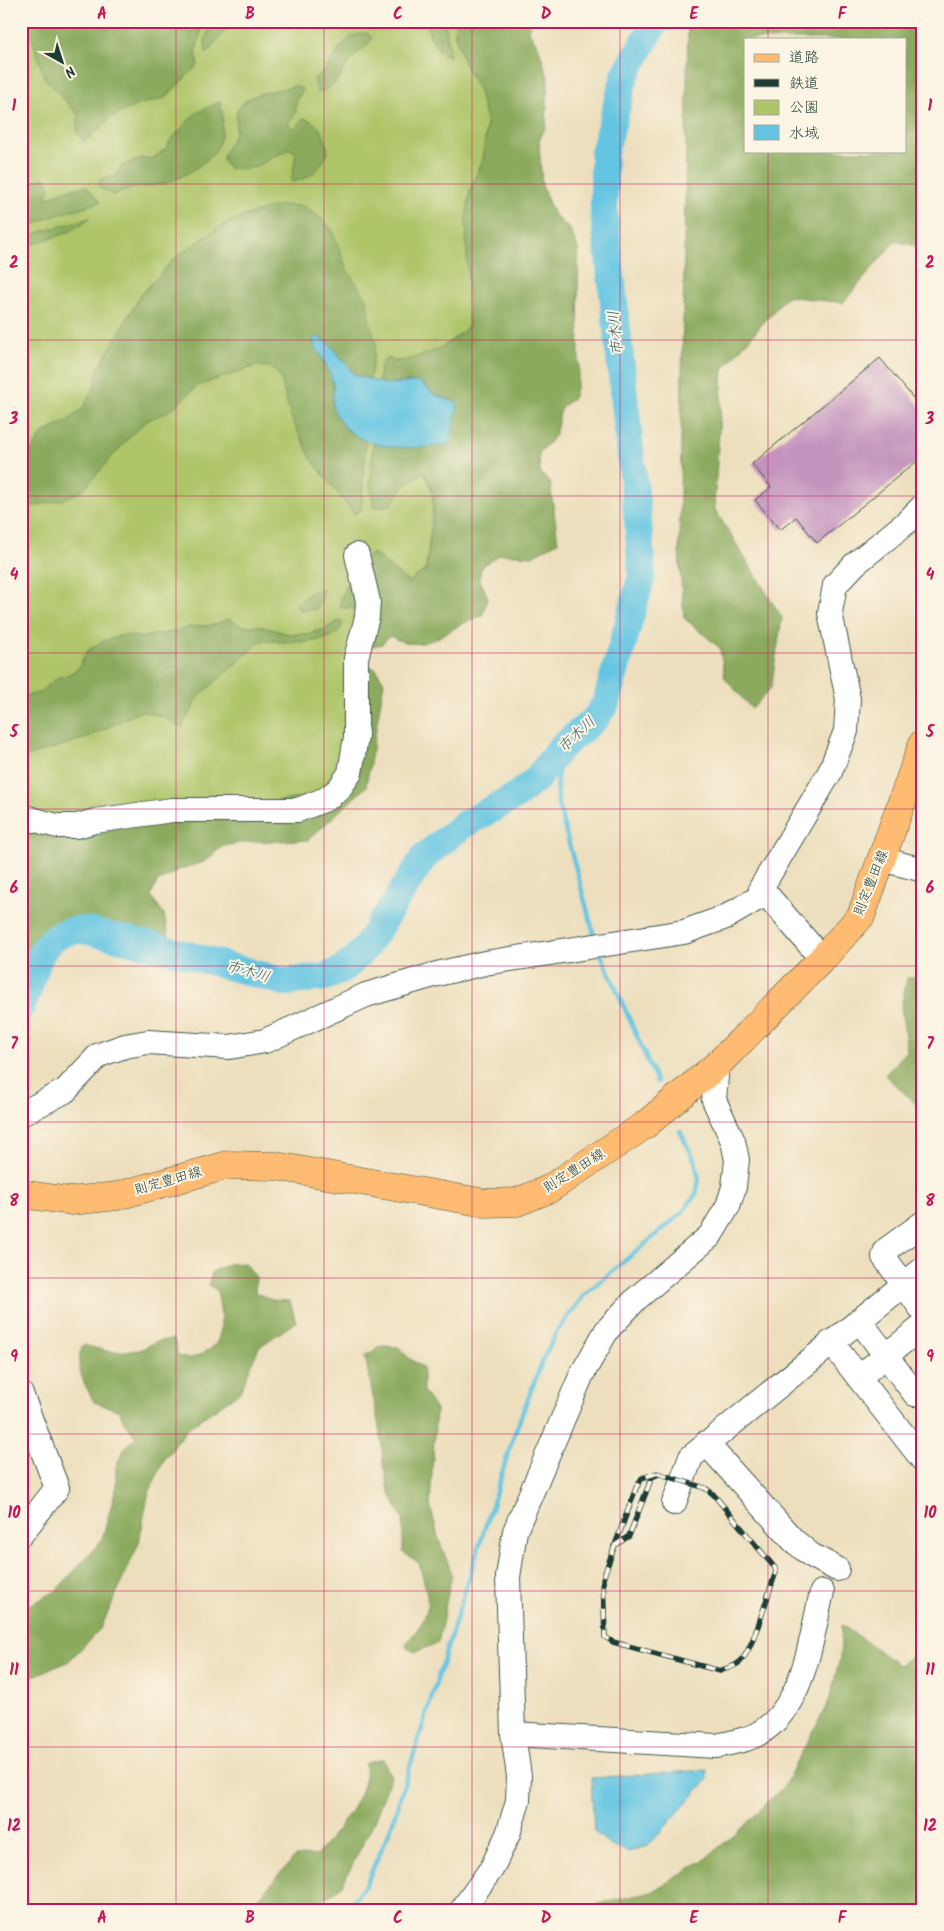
<svg xmlns="http://www.w3.org/2000/svg" width="944" height="1931" font-family="Kalam,'Klee One',sans-serif">
<style>
.green{fill:#afc569;stroke:#67814e}
.forest{fill:#8baa5d;stroke:#557448;fill-rule:evenodd}
.water{fill:#63c5e2;stroke:#41818b}
.lines{fill:none;stroke-linecap:round;stroke-linejoin:round}
.stream{stroke:#63c5e2;stroke-width:4.5}
.river{stroke:#63c5e2;stroke-width:28}
.building{fill:#c393bd}
.minor-casing{stroke:#3e5549;stroke-width:26}
.major-casing{stroke:#3e5549;stroke-width:29}
.minor{stroke:#fff;stroke-width:24}
.major{stroke:#ffbb71;stroke-width:28}
.rail-casing{stroke:#1f3d34;stroke-width:5.5}
.rail{stroke:#fcf5e5;stroke-width:4;stroke-dasharray:11;stroke-linecap:butt}
.grid{fill:none;stroke:#c2185b;stroke-width:1;stroke-opacity:0.55}
.labels{text-anchor:middle;dominant-baseline:central;stroke-width:4;stroke-linejoin:round;paint-order:stroke}
.street-label{font-size:14px;fill:#1f3d34;stroke:#fcf5e5}
.water-label{font-size:15px;font-style:italic;fill:#305f60;stroke:#fcf5e5}
.neatline{fill:none;stroke:#c2185b;stroke-width:2}
.grid-label{font-size:16px;text-anchor:middle;font-weight:bold;fill:#c2185b}
</style>
<rect width="100%" height="100%" fill="#fcf5e5"/>
<filter id="ink" filterUnits="userSpaceOnUse"><feTurbulence type="fractalNoise" baseFrequency=".02" numOctaves="2"/><feDisplacementMap in="SourceGraphic" scale="10" xChannelSelector="R" yChannelSelector="G"/><feConvolveMatrix kernelMatrix="1 2 1 2 8 2 1 2 1" color-interpolation-filters="sRGB"/></filter>
<filter id="wash" filterUnits="userSpaceOnUse"><feTurbulence type="fractalNoise" baseFrequency=".0096" numOctaves="4" result="noise"/><feDisplacementMap in="SourceGraphic" scale="20" xChannelSelector="R" yChannelSelector="G"/><feGaussianBlur stdDeviation="1.12" result="paint"/><feColorMatrix in="noise" values="0 0 0 0 0 0 0 0 0 0 0 0 0 0 0 0 0 1.4 0 .05"/><feComposite in="paint" operator="in"/></filter>
<g filter="url(#wash)">
<rect width="100%" height="100%" fill="#eddfbd"/>
<path class="green" d="M21 21H456L455 35 466 67 479 91 487 123 483 160 470 191 469 326C451 343 410 372 386 357 385 408 365 456 374 507L391 505 405 485 424 472 434 496 426 570 408 582 373 553 343 791 75 833 50 840 41 828 21 820Z"/>
<path class="forest" d="M27 21H203L196 51 198 65 165 98 137 105 112 117 84 142 77 132 78 115 44 77Z
M212 21H233L206 54 205 40Z
M428 21H445L450 56 443 55C434 44 427 36 428 21Z
M456 21H530L529 32 539 48 548 78 546 126 539 141 542 186 553 213 571 231 578 249 579 372 574 397 561 408 555 436 539 453 540 472 550 482 558 542 532 556 501 554 482 566 479 578 488 598 482 616C445 626 429 658 390 636L382 644 364 648 363 560 373 553 408 582 426 570C429 541 442 497 424 472L405 485 391 505 374 508 370 485 373 444 393 447 458 403 435 395 424 385 411 381 385 384 379 382 380 367 386 357 394 362C424 357 447 348 469 326L466 219 470 191 483 160 487 123 479 91 466 67 455 35Z
M688 21H923V248L895 241 843 303 787 296 723 369 714 508 782 618 771 688 752 709 725 678 720 648 684 618 679 553ZM745 39H905V151H745Z
M367 33 372 38C368 46 359 51 353 58 338 75 342 83 318 93L314 79 325 70 333 57 351 36Z
M294 86 303 89 296 101V113L289 122V126L294 129 304 118C321 124 325 136 328 153 317 171 313 178 291 182L296 154 292 149C266 157 260 173 229 168L223 160C224 150 230 144 234 135 237 128 235 119 237 112 243 92 278 91 294 86Z
M220 102C224 115 223 135 217 148 210 162 177 181 162 184 143 188 132 186 113 195L99 187 101 178 116 177 121 166 139 159 153 158 166 149 170 141 196 113Z
M45 178 50 188 46 199 62 191 86 186 100 202C72 211 46 216 21 231V182L30 183Z
M280 205 303 206 322 219 332 230 347 270 367 299 369 319 376 343 370 379 355 375 331 345 313 343C318 352 333 375 334 385 336 415 333 426 366 440L361 510 354 514 312 460 291 417 280 376 270 367 256 366 197 386 171 410 146 421 132 434 82 491 61 500 21 509V460L30 453 43 433 66 422 83 408 95 386 98 369 140 296 175 258 224 224 247 215Z
M90 218 69 232 25 247 23 242 36 233Z
M351 576 362 614 351 608H339L342 595Z
M323 589V597L316 609 301 611 296 605 311 592Z
M228 619 243 626H260L289 634H307L325 629 341 620 343 623C337 649 280 641 261 641L195 700 192 710 181 728 166 718 141 711 86 738 21 758V697L39 693 57 678 69 674 79 668 86 652 102 641 125 635 142 637 178 631 189 627 214 625Z
M365 665 376 669 384 682 366 787 308 840 246 842 223 846 204 862 180 869 157 882 151 896 164 914 169 937 161 941 77 926C30 931 39 970 21 1001V820L41 828 50 840 75 833 343 791Z
M923 977V1111L885 1075 907 1051 901 1007 907 978Z
M245 1263 256 1277 255 1292 272 1300 290 1301 296 1322 259 1347 240 1392 188 1428 164 1460 148 1495 139 1543 101 1628 68 1662 21 1681V1605H30L56 1591 102 1540 116 1488V1466L125 1448 136 1437 123 1420 120 1411 94 1402C84 1382 73 1367 83 1345L111 1352 140 1350 158 1341 174 1339 178 1356 189 1359C196 1356 207 1352 213 1347 226 1334 220 1307 217 1290L208 1285 212 1272 228 1264Z
M381 1346 399 1347 410 1359 423 1367V1391L436 1410 430 1504 438 1537 452 1574 438 1643 414 1652 405 1645C435 1610 430 1605 419 1563L403 1552V1520L390 1494 383 1464 381 1437 365 1356Z
M842 1625 899 1665 923 1649V1910H595L598 1904 652 1892 705 1859 742 1828 784 1786 829 1701 840 1658Z
M383 1759 391 1777 374 1822 341 1887 310 1910H248L295 1857 317 1855C337 1829 369 1798 365 1763Z"/>
<path class="water" d="M317 336 331 345 355 375 385 384 419 382 435 395 458 403 450 444C412 450 352 454 334 410 330 401 335 392 333 384 331 371 319 354 313 342V339Z
M707 1770V1780L649 1845 629 1852 609 1844 594 1831 591 1778Z"/>
<g class="lines">
<path class="stream" d="M561 747 557 779 558 804 595 938
M600 952 657 1082
M346 1910 366 1884 390 1830 514 1435 544 1357 558 1330 584 1295 682 1213 696 1194 699 1179 695 1161 680 1131"/>
<path class="river" d="M21 1007C37 974 35 930 83 930L159 947 285 982 325 977 341 970 353 961 366 947 424 857 463 825 514 797 536 780 561 747 595 719 606 703 642 575 638 521 604 212V153L625 75 656 21"/>
</g>
<g id="blocks">
<path class="building" d="M880 358 923 410V456L817 543 796 517 780 530 755 500 771 487 752 464Z"/>
</g>
</g>
<g filter="url(#ink)">
<use href="#blocks" fill-opacity="0" stroke="#3e5549" stroke-width="1"/>
<g class="lines">
<defs>
<path id="minor" d="M21 816 57 826H77L95 821 172 810H298L326 799 339 789 350 773 356 737V658L367 617 368 601 357 555
M881 859 923 870
M822 959 761 888 830 772 846 731 848 699 830 613 835 585 855 564 907 522 923 506
M21 1114 65 1091 99 1055 125 1046 148 1042 229 1047 265 1041 366 995 437 974 485 963 684 932 726 917 765 894
M923 1223 886 1250 884 1257 923 1311
M859 1320 915 1394
M831 1342 923 1460
M859 1377 923 1326
M21 1394 57 1488 21 1534
M706 1443 793 1540 811 1555 837 1569
M674 1503 691 1457 923 1269
M513 1734 716 1746C725 1744 736 1742 746 1739 803 1720 810 1642 822 1592
M462 1910 492 1868 508 1834 518 1801 519 1776 513 1734 508 1577 515 1531 582 1374 607 1330 636 1299 710 1236 728 1206 734 1187 737 1160 733 1141 714 1100 717 1065"/>
<path id="major" d="M21 1194 71 1201 117 1196 228 1165 276 1166 485 1203 517 1202 549 1189 645 1125 717 1065 822 959 861 916 923 743"/>
</defs>
<use href="#minor" class="minor-casing"/>
<use href="#major" class="major-casing"/>
<use href="#minor" class="minor"/>
<use href="#major" class="major"/>
<defs>
<path id="rail" d="M657 1473 705 1488 713 1494 775 1568 776 1572C768 1593 754 1647 741 1661 735 1667 727 1668 720 1671L613 1642 605 1637 603 1579 607 1567 636 1488 642 1478Z
M614 1546 629 1536 652 1477 659 1474"/>
</defs>
<use href="#rail" class="rail-casing"/>
<use href="#rail" class="rail"/>
</g>
</g>
<path class="grid" d="M176 21V1910M324 21V1910M472 21V1910M620 21V1910M768 21V39M768 151V1910M21 184H923M21 340H923M21 496H923M21 653H923M21 809H923M21 966H923M21 1122H923M21 1278H923M21 1434H923M21 1591H923M21 1747H923"/>
<g class="labels">
<g class="street-label">
<text transform="translate(871 883) rotate(-68)">則定豊田線</text>
<text transform="translate(574 1171) rotate(-32)">則定豊田線</text>
<text transform="translate(168 1181) rotate(-16)">則定豊田線</text>
</g>
<g class="water-label">
<text transform="translate(616 333) rotate(-96)">市木川</text>
<text transform="translate(577 735) rotate(-43)">市木川</text>
<text transform="translate(248 972) rotate(16)">市木川</text>
</g>
</g>
<rect width="944" height="1931" fill="none" stroke="#fcf5e5" stroke-width="55"/>
<rect x="744" y="38" width="162" height="115" fill="#fcf5e5" stroke="#a4ab9e"/>
<rect x="754" y="54" width="25" height="8" fill="#ffbb71" stroke="#a4ab9e"/>
<text x="789" y="62" font-size="15" fill="#1f3d34">道路</text>
<rect x="754" y="79" width="25" height="8" fill="#1f3d34" stroke="#a4ab9e"/>
<text x="789" y="88" font-size="15" fill="#1f3d34">鉄道</text>
<rect x="754" y="100" width="25" height="15" fill="#afc569" stroke="#a4ab9e"/>
<text x="789" y="112" font-size="15" fill="#1f3d34">公園</text>
<rect x="754" y="125" width="25" height="15" fill="#63c5e2" stroke="#a4ab9e"/>
<text x="789" y="138" font-size="15" fill="#1f3d34">水域</text>
<g transform="translate(62 62) rotate(141)" stroke="#fcf5e5" stroke-width="4" paint-order="stroke">
<path d="M0-4L9 19L0 12L-9 19Z" fill="#1f3d34"/>
<text y="-8" font-size="14" font-weight="bold" text-anchor="middle" fill="#1f3d34">N</text>
</g>
<rect x="28" y="28" width="888" height="1876" class="neatline"/>
<g class="grid-label">
<text x="102" y="19">A</text>
<text x="250" y="19">B</text>
<text x="398" y="19">C</text>
<text x="546" y="19">D</text>
<text x="694" y="19">E</text>
<text x="842" y="19">F</text>
<text x="14" y="111">1</text>
<text x="930" y="111">1</text>
<text x="14" y="268">2</text>
<text x="930" y="268">2</text>
<text x="14" y="424">3</text>
<text x="930" y="424">3</text>
<text x="14" y="580">4</text>
<text x="930" y="580">4</text>
<text x="14" y="737">5</text>
<text x="930" y="737">5</text>
<text x="14" y="893">6</text>
<text x="930" y="893">6</text>
<text x="14" y="1049">7</text>
<text x="930" y="1049">7</text>
<text x="14" y="1206">8</text>
<text x="930" y="1206">8</text>
<text x="14" y="1362">9</text>
<text x="930" y="1362">9</text>
<text x="14" y="1518">10</text>
<text x="930" y="1518">10</text>
<text x="14" y="1675">11</text>
<text x="930" y="1675">11</text>
<text x="14" y="1831">12</text>
<text x="930" y="1831">12</text>
<text x="102" y="1923">A</text>
<text x="250" y="1923">B</text>
<text x="398" y="1923">C</text>
<text x="546" y="1923">D</text>
<text x="694" y="1923">E</text>
<text x="842" y="1923">F</text>
</g>
</svg>
